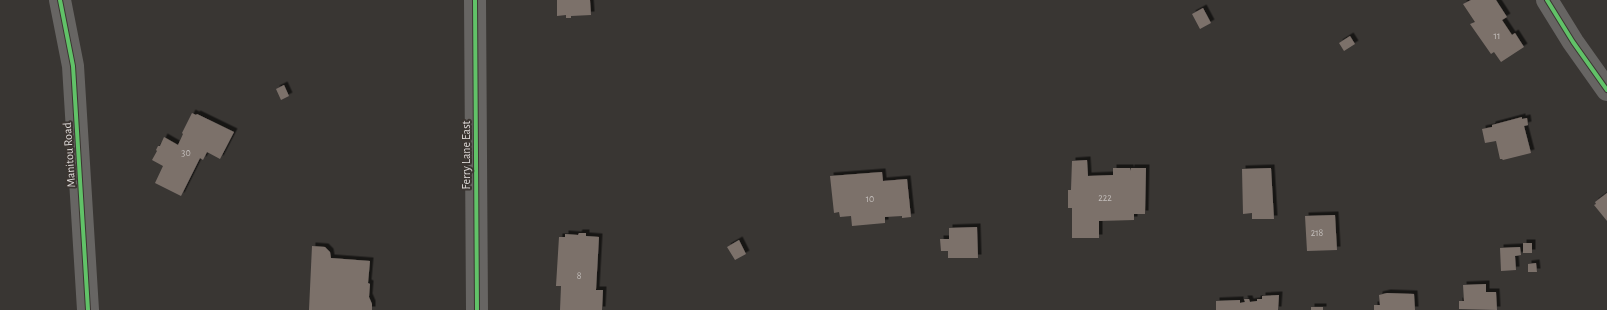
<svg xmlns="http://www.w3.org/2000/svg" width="1607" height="310" font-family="'Alegreya Sans',sans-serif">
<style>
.building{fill:#7c716b;filter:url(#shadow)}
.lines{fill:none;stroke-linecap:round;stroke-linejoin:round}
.minor{stroke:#676563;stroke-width:22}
.cycleway-casing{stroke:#3b3531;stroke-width:6}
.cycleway{stroke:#61c268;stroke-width:4}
.labels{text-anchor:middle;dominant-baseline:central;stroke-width:4;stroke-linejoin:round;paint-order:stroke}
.number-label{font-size:10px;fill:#c2bdba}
.street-label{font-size:12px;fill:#dad6d4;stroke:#3b3531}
</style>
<defs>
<filter id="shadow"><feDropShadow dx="3.5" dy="-3.5" stdDeviation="0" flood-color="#0009"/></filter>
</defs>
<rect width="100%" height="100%" fill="#393633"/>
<path class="building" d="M557 0H590L591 15 571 16V18H566V15L557 16Z
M1471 0H1496L1507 17 1502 20 1512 35 1515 33 1524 47 1501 62 1494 52 1491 54 1470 24 1475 22 1463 4Z
M1203 8 1211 23 1200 29 1192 14Z
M1350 36 1355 44 1344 51 1339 43Z
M284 85 289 96 281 100 276 89Z
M192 113 196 115 197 114 234 132 220 159 207 152 203 160 200 158 181 196 155 183 163 166 152 160 157 151 156 150 158 146H160L164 137 178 145 183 134 182 133Z
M1522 117V119L1527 118 1528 125 1524 126 1531 153 1503 160 1502 159H1500L1496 141 1485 143 1482 129 1492 127V125Z
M1087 160 1088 176 1113 175V168H1130L1131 171V168H1146L1145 214H1134V220L1099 221V238H1072V208H1068V190H1071L1072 161Z
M1271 168 1274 219H1252V213L1243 214 1242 169Z
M882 172 883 181 907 179 911 217 902 218V216L885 217V223L852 226 851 216 840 217 839 212 834 213 830 176Z
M1607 193V221L1594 205 1596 204 1595 202Z
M1335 215 1337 250 1307 251 1305 216Z
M977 227 978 258H948V251H941L940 239H949V228Z
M579 233H586V236L599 237 596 290H603L602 310H560L561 286H556L559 237H565V234L578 235Z
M739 240 746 254 735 260 727 247Z
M1523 243H1532V253H1523Z
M312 246 325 247 330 252 331 258 370 261 368 283 370 284 369 297 372 304V310H309Z
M1520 247 1521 255 1515 256 1516 270 1501 271 1500 248Z
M1536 263 1537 272H1528V264Z
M1486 284V292H1496L1497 310 1459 309V301H1464L1463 285Z
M1387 293 1414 294 1415 310H1374V305H1380L1379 295Z
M1279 295 1278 310H1216V301L1240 300V303L1245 302 1244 299H1249L1250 302 1257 301V299H1262V296Z
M1311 307H1323V310H1311Z"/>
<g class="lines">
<path class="minor" d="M60 0 73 66 88 310
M475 0 477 310
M1547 0 1573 42 1607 90"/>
<defs>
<path id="cycleway" d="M60 0 73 66 88 310
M475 0 477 310
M1547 0 1573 42 1607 90"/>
</defs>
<use href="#cycleway" class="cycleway-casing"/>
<use href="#cycleway" class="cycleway"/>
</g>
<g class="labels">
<g class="number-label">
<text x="1497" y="36">11</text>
<text x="186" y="153">30</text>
<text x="1105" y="198">222</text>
<text x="870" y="199">10</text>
<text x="1317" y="233">218</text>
<text x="579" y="276">8</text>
</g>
<g class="street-label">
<text transform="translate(69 155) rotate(-94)">Manitou Road</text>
<text transform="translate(466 155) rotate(-90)">Ferry Lane East</text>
</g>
</g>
</svg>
